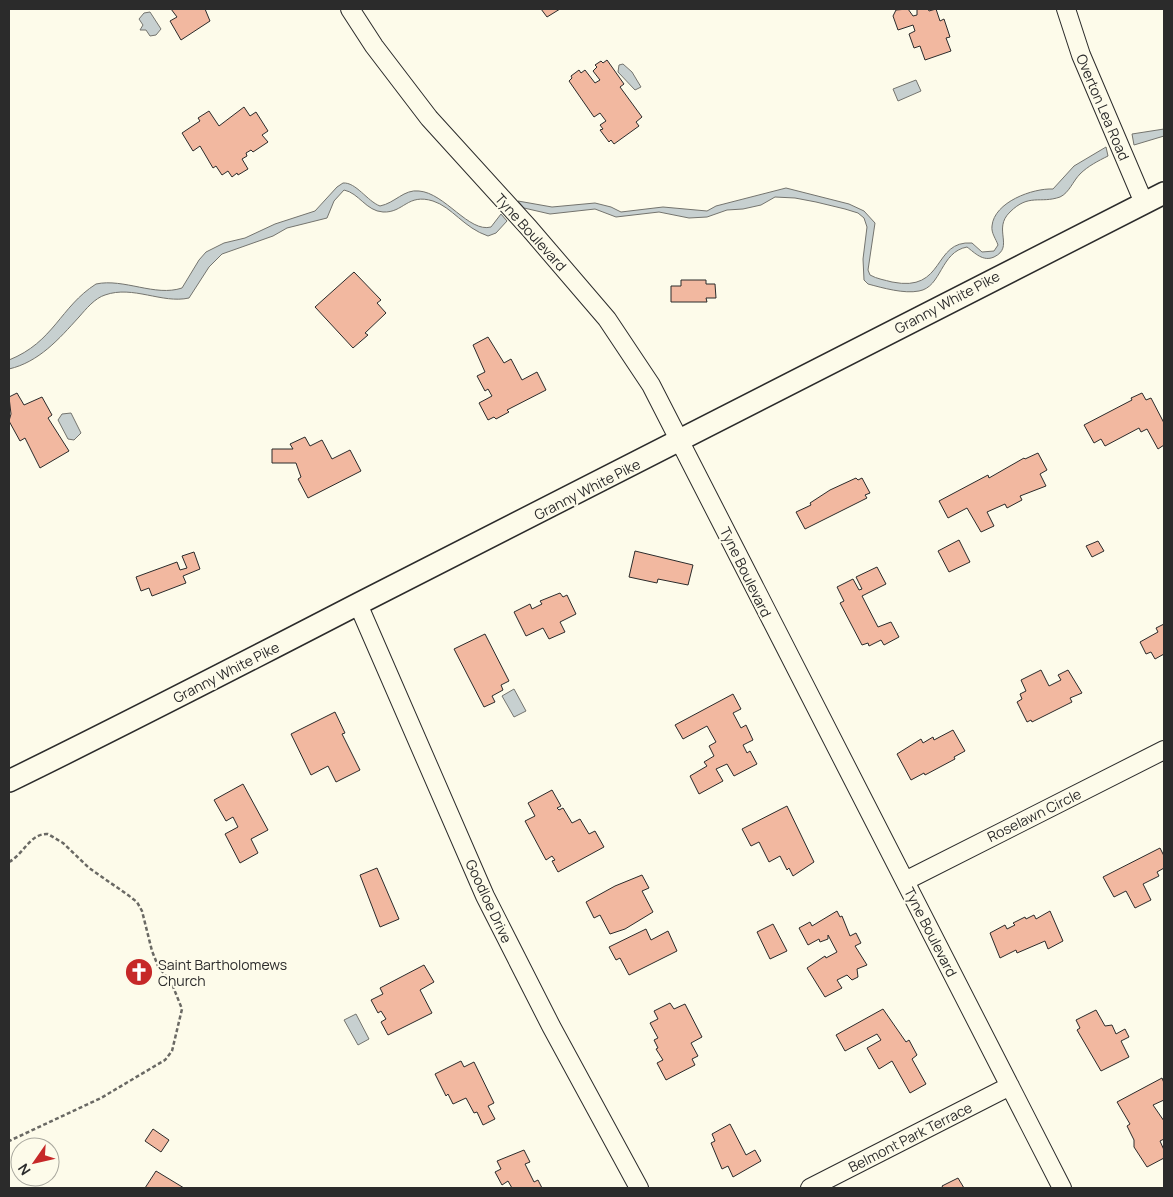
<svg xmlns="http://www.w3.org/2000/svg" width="1173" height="1197" font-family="Manrope,sans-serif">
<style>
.water{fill:#c7d0d0;stroke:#74746e}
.building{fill:#f2b8a0;stroke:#2b2b2b}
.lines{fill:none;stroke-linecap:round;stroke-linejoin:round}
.minor-casing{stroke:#2b2b2b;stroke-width:20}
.major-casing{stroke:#2b2b2b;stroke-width:24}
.path{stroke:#6a6964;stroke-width:2.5;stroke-dasharray:4 2.5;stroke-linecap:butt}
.minor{stroke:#fdfbea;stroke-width:18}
.major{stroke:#fdfbea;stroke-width:21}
.labels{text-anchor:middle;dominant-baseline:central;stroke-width:4;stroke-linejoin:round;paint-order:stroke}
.street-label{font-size:14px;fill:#2b2b2b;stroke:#fdfbea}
.poi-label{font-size:14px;fill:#2b2b2b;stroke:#fdfbea;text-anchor:start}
</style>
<rect width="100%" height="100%" fill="#fdfbea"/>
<path class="water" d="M150 12 161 29 156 35 150 36 146 30H140L143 25 139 19 144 13Z
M623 64 632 72 641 87 635 90 618 72 619 65Z
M916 80 921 91 898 101 893 89Z
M1164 129V136L1134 145 1132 134Z
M1106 147 1108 156C1098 161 1088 166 1080 174 1073 181 1069 193 1060 197 1040 204 1029 193 1010 212 992 229 1015 247 994 257 983 262 975 253 967 247 940 252 942 287 919 291 904 294 883 288 868 284L864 280 863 259 867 227 864 218 858 213 845 209 816 202 795 198 775 197 761 205 743 209 727 210 707 217 689 218 659 212 616 217 595 209 550 214 524 208 518 201 552 207 595 203 611 207 621 212 663 207 707 211 716 206 786 188 849 204 864 211 875 223 868 270 870 275C877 279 885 280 892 282 946 293 932 240 972 243L982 252 994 251 998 245C996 239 991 233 992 226 994 202 1033 188 1053 189L1074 166Z
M343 183C356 182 367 201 380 206 395 203 404 189 419 191 445 193 469 233 491 227L501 214 507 221 496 233 488 236C464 228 452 207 433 201 407 193 404 213 383 212 366 211 359 193 344 190L334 201 327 218 287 228 273 236 222 254 209 267 189 298C162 304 133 285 105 295 95 298 86 309 79 317 59 339 39 362 9 369V360C54 342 60 307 96 284 124 278 155 297 182 288L199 260 206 252 224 243 245 238 275 224 315 211 337 187Z
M71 413 81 433 74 440 68 439 58 420 62 414Z
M514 689 526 711 514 717 502 696Z
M356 1014 369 1039 358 1045 344 1020Z"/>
<path class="building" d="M171 9H205L210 21 181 40 170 21 177 17Z
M541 9H560L547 17Z
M908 9 913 16 917 15V9H928L929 11 936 9 940 21 944 19 950 37 946 38 951 51 925 60 920 46 914 48 909 34 915 31 913 25 898 30 893 16 896 10Z
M607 60 624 84 620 87 642 117 636 122 639 126 614 144 611 140 609 142 600 130 603 129 600 125 606 121 600 113 594 117 569 81 572 78 571 76 579 70 581 73 585 70 595 83 600 80 593 71 597 67 595 65 601 61 603 63Z
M244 107 250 116 256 112 268 131 262 135 268 142 253 152 251 150 246 153 247 156 242 159 248 169 238 175 237 173 232 177 228 171 222 175 216 166 213 168 200 146 193 151 182 133 200 121 198 118 209 111 219 126Z
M354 272 381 300 377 303 386 313 365 333 368 335 353 348 315 307Z
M681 280H706V284H715L716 298H706L707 302H671V286H681Z
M488 337 504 363 511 359 522 380 537 372 546 390 507 410 509 412 496 419 494 417 488 420 479 403 492 396 488 389 485 391 477 376 485 372 473 345Z
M17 393 24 405 42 397 52 415 48 418 69 451 40 468 25 438 20 441 9 421 11 414 9 397Z
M1142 393 1146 400 1151 398 1164 423V445L1158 449 1147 429 1141 432 1139 428 1105 446 1101 439 1094 443 1084 425 1132 400 1131 398Z
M305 437 310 446 322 440 332 459 350 450 361 471 308 498 298 479 301 477 296 463H272V449H293L290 444Z
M1038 453 1047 470 1040 474 1046 486 1020 496 1022 500 1007 508 1005 504 987 512 994 526 981 532 967 508 948 518 939 501 988 475 989 478 1024 458 1025 459Z
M856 478 858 480 862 478 870 493 865 495 867 498 805 529 796 512 811 505 810 503 830 490Z
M959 540 970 562 949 572 938 551Z
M1098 541 1104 551 1092 557 1086 546Z
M635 551 693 565 688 585 658 579 657 583 629 577Z
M194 552 200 569 183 576 186 583 152 596 149 588 141 591 136 577 177 562 180 570 187 568 182 556Z
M877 567 886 584 862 596 878 627 891 622 899 637 884 645 881 640 869 646 868 643 862 645 840 603 844 601 837 587 853 579 859 590 862 589 856 577Z
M560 593 563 597 567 595 576 614 560 622 565 632 549 639 543 628 526 636 514 612 530 604 532 609 542 604 540 601Z
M1164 624V654L1155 659 1151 652 1146 654 1140 642 1158 632 1156 628Z
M485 634 509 681 501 685 503 690 492 696 495 702 484 707 454 649Z
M1041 670 1049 686 1061 680 1058 675 1068 670 1082 693 1070 698 1072 702 1032 722 1031 720 1027 722 1017 702 1022 699 1020 694 1026 691 1021 680Z
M733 694 741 709 733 713 741 728 746 725 753 740 743 745 747 753 750 751 757 764 734 776 727 764 716 769 723 781 699 794 690 776 707 766 704 762 714 756 709 746 716 742 707 726 683 739 675 725Z
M335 712 345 733 342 734 360 770 336 782 328 766 311 775 291 734Z
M953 730 965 751 954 757 955 759 925 775 924 773 911 780 897 754 921 739 923 743 933 737 934 740Z
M243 784 268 830 251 839 258 853 240 863 225 834 238 827 233 817 226 821 214 800Z
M552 790 561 806 557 808 559 810 563 808 572 823 580 819 589 834 595 831 604 847 558 872 552 861 555 860 552 856 546 860 525 821 535 816 528 803Z
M787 806 814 862 793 876 789 868 787 870 780 856 769 862 759 842 751 846 742 829Z
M1160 848 1164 856V868L1157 872 1159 876 1143 884 1151 900 1135 908 1126 891 1114 897 1103 877Z
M377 868 399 919 380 927 360 875Z
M642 875 649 888 642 891 653 912 625 929 610 934 600 915 594 918 586 902 615 886Z
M837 911 840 917 842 916 850 936 856 933 861 943 855 946 867 965 857 969 858 977 852 980 847 975 837 980 842 988 825 997 807 968 825 956 826 958 837 952 828 935V939L820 942 819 939 808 945 799 928 810 922 812 926Z
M1050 911 1063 941 1048 949 1045 941 1017 953 1016 950 1000 958 990 933 1005 925 1007 929 1015 925 1013 923 1025 917 1026 919 1034 915 1036 919Z
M773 924 787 951 770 959 757 932Z
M646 929 651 940 668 931 677 951 629 975 620 958 616 960 609 947Z
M424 965 434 982 420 990 432 1013 388 1035 381 1022 386 1019 381 1011 378 1013 371 1000 383 994 380 988Z
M670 1003 674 1009 685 1004 702 1037 691 1043 698 1056 692 1059 695 1065 666 1080 657 1063 663 1060 656 1049 658 1048 654 1040 658 1038 650 1023 658 1019 654 1011Z
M883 1009 906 1042 909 1040 917 1055 912 1059 926 1084 910 1093 892 1061 879 1069 867 1048 881 1040 877 1034 845 1051 836 1035Z
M1096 1010 1105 1026 1112 1025 1116 1034 1125 1029 1129 1037 1121 1041 1129 1057 1101 1071 1077 1030 1080 1028 1076 1020Z
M461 1061 464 1067 474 1062 494 1103 488 1106 495 1119 483 1125 477 1112 474 1113 466 1098 453 1104 448 1094 446 1096 435 1074Z
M1162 1078 1164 1083V1100L1153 1105 1164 1121V1139L1160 1141 1164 1150V1158L1147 1167 1134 1147V1140L1127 1126 1130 1124 1117 1102Z
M730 1124 746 1155 755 1150 761 1161 733 1177 728 1166 722 1169 711 1143 715 1141 712 1134Z
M153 1129 169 1140 161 1152 145 1141Z
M524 1150 530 1162 525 1164 534 1182 538 1180 542 1188H512L508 1181 502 1185 495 1172 501 1169 497 1161Z
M156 1171 184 1188H145Z
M958 1178 964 1188H943L942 1186Z"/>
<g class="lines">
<defs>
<path id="minor" d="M350 9 374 46 429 118 529 228 607 319 651 385 1062 1188
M1066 9 1081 55 1144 203
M358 604 485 896 551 1026 639 1188
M905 881 1164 750
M810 1188 1010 1086"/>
<path id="major" d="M9 781C126 724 242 664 358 604 627 467 895 329 1164 193"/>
</defs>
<use href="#minor" class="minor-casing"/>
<use href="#major" class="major-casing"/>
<path class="path" d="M9 862C24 854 30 833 48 834L63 843 89 868 128 895 137 902 142 911 152 951 158 966 172 984 182 1009 172 1051 165 1060 101 1098 9 1141"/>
<use href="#minor" class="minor"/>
<use href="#major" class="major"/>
</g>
<defs>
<symbol id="church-disc" viewBox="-11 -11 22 22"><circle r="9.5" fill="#c62828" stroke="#fdfbea"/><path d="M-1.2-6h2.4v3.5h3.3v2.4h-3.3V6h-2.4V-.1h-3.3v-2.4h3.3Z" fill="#fff"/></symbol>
</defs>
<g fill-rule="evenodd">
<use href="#church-disc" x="123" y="956" width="32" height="32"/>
</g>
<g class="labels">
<g class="street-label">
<text transform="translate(1103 107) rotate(67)">Overton Lea Road</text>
<text transform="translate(531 232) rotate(48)">Tyne Boulevard</text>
<text transform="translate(947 302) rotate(-28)">Granny White Pike</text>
<text transform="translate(587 489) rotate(-27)">Granny White Pike</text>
<text transform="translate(746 572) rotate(64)">Tyne Boulevard</text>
<text transform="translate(226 672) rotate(-27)">Granny White Pike</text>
<text transform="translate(1034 815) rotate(-26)">Roselawn Circle</text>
<text transform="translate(489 901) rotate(65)">Goodloe Drive</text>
<text transform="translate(931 932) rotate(63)">Tyne Boulevard</text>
<text transform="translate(910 1137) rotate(-27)">Belmont Park Terrace</text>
</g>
<g class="poi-label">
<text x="158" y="964">Saint Bartholomews<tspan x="158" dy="16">Church</tspan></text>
</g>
</g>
<rect width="1173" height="1197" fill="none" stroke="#2b2b2b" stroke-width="20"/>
<g transform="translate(35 1162) rotate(236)"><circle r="24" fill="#fdfbea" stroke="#a9a89e"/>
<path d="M0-4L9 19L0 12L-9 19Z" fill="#c62828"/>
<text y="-8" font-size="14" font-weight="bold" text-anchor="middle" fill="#2b2b2b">N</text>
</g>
</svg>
